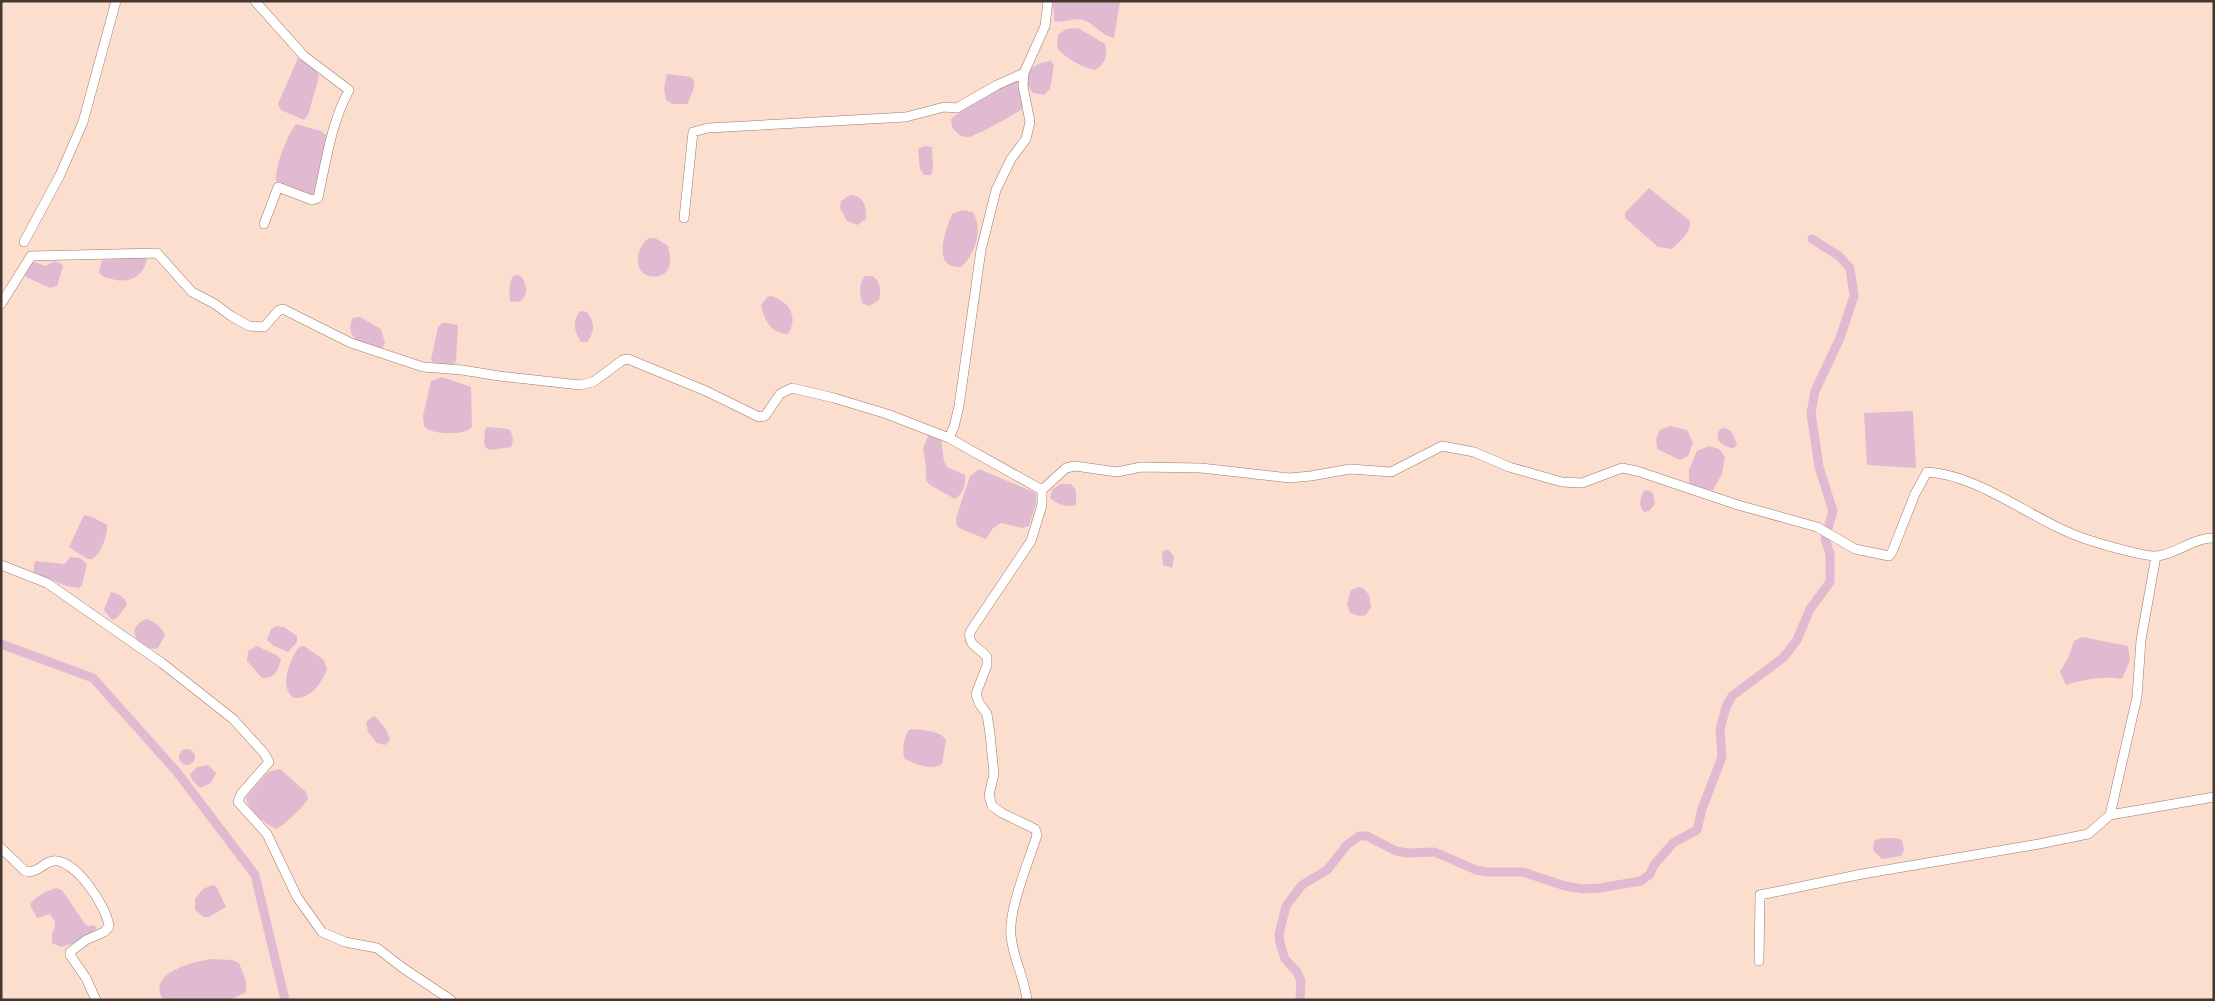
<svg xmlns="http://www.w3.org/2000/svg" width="2215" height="1001" font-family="Inter,sans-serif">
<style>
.water{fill:#e0bad1}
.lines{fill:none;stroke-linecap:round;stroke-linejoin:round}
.canal{stroke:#e0bad1;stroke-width:9}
.minor-casing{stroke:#9c7b69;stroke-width:10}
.minor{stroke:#fff;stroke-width:9}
</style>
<rect width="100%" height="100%" fill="#fcdece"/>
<path class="water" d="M1053 1H1120L1114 38C1103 36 1096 26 1086 21 1076 16 1064 24 1054 21Z
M1078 28 1105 44C1108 55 1105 64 1095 70 1083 68 1065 58 1057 48L1058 35 1066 29Z
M298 58 316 70 319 77 308 115 304 120 281 110 278 104Z
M1051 61 1054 65 1050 89 1044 95 1033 93C1018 76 1032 63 1051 61Z
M667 74 691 77C699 84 690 94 688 104H673L666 100 664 88Z
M1019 79 1023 99 1022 109C1014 115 976 136 968 137 961 138 956 132 952 127L951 119C971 102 995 90 1019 79Z
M296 124 321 131 326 135 316 196H311L276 181C275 167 287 135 296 124Z
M924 146 932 147 933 168 931 175H924L920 169 918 149Z
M1649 188 1690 221C1691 233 1680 241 1672 249L1658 247 1625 218V213Z
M850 195C864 195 867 208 866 219L857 225 847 221 840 208 841 201Z
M962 210 973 212C983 229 976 254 961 267 931 269 945 231 952 214Z
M649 238H655L668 246C671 258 673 272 659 276 653 277 648 277 643 273 633 264 639 244 649 238Z
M142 257 147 259C144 277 128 284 112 279 106 278 102 277 99 272L102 260Z
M55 261 62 264 63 267 57 286 50 288 26 277 25 273 32 263 35 262 45 266Z
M517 275 522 277C527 287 529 295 519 302L510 301C509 293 509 283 513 276Z
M865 276H873C881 284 881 289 879 300L869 306 862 303C860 292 858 285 865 276Z
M771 296C789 301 799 317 788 334 771 334 764 320 761 305L767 297Z
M580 311 587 312C595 322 595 332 587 342H581C574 331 572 322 580 311Z
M360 317 381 329 385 343 382 348C367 351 342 337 353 318Z
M442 323H448L458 325 456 361 454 364 436 365 431 360 438 327Z
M442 377 471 387 472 427C465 436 430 435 424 426L423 416 431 381Z
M1913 411 1916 468 1867 465 1864 413Z
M1670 426 1687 430 1693 443 1688 456 1680 460 1657 449 1656 439 1660 430Z
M487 427 509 429C513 434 514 441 511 447L490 450 486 448 484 443 485 429Z
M1725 428 1731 431 1737 444 1734 448C1723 447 1712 440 1720 429Z
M933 435 941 440 944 461 947 467 965 475C966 484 963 494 955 499L930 485 926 480V467L923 448 928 436Z
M1709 446 1719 449 1725 457 1722 474 1713 490 1703 489 1689 483V470L1697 451Z
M979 469 1036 493V504L1029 526 1022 528 1001 523 993 528 986 539 961 529 957 526 956 518 970 476Z
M1060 484H1071L1076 490V505C1067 508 1057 504 1050 498L1052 490Z
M1648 490 1653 493 1655 504 1649 511 1644 512C1638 505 1640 498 1644 491Z
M84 515 92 517 107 525C108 534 101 555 92 559H87L69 547Z
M1168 549 1174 557 1172 568 1163 565 1162 552Z
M70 557 80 558 87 564 82 585 79 588 66 586 33 572 35 561 65 564Z
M1358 587 1363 588 1369 595 1371 607 1366 615 1360 616 1350 613 1347 604 1351 590Z
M111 592C118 594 125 596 127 605L117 618 112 620 104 610Z
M146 619C153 620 163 628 165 635L158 648C146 653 119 631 146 619Z
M276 626 284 627 297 636V642L288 652 274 646 267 640 271 629Z
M2082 637 2128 646 2130 660 2122 679C2102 676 2086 679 2066 685L2060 672 2069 656 2074 641Z
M257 646 278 656 281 660C278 672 274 679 262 678L247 661 248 651Z
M304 646 324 660 327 669C321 684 311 699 294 698 278 687 290 659 299 647Z
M374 716C382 723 387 729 390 740L385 745 377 743 368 732 366 722Z
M910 729C922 730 940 730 946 740L942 764C930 771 916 764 905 759 901 750 904 736 910 729Z
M179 757a8 8 0 1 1 16 0a8 8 0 1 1-16 0Z
M208 765 216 773 211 783 200 788 192 780 190 774 197 767Z
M280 769 306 792 308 798C306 805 283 826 276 829 265 824 247 809 246 797L268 772Z
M1882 838H1896L1902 840 1904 850 1901 856 1882 859 1873 850 1874 841Z
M212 885 216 886 226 907 209 917H204L195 910V899L203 889Z
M56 888 62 890 85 924 88 926 94 925 97 929 74 943 61 947 52 943V933L55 927V922L50 914 37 918 30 905C34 896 48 891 56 888Z
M212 959 232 960 239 963 246 981V992L230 1000H163C146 973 192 962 212 959Z"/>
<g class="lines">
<path class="canal" d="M1 644 93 678 177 772 255 875 285 1000
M1300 1000 1301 981 1297 972 1285 959 1280 943 1279 934 1286 906 1302 885 1327 870 1347 845 1359 836H1367L1396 851 1408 853 1435 852 1476 870 1488 872H1523L1565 886 1583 889 1600 888 1641 881 1650 874 1654 865 1673 843 1697 830 1702 809 1722 757 1720 729 1726 707 1732 696 1783 658 1797 640 1810 609 1830 582V554L1825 539 1833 511 1819 467 1811 413 1815 391 1840 338 1854 296 1850 268 1839 256 1812 239"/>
<defs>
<path id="minor" d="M255 1 304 56 349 90C331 124 326 161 318 198L312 200 278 187 264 224
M684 218 693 132 708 128 906 117 944 107 957 108 997 85 1024 73
M24 242 60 175 83 122 116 1
M1 304 31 256 157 253 192 292 215 304 231 316 249 326 264 327 279 310 283 309 351 343 423 367 462 370 499 376 580 385 593 382 623 360 628 359 706 391 759 417 765 416 780 394 792 388 834 398 887 414 949 438 1042 490 1066 468 1075 466 1117 472 1141 467 1201 468 1289 478 1311 476 1350 469 1391 472 1442 446 1474 452 1509 467 1562 482 1582 483 1622 468 1637 471 1738 505 1817 527 1855 549 1889 556 1892 552 1915 494 1927 472C1983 475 2037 525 2092 541 2104 545 2143 556 2155 556 2173 556 2195 537 2214 538
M949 438 954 427 959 406 981 250 996 190 1011 159 1026 139 1030 122 1023 86 1024 73 1045 26 1048 1
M1 565 47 583 162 663 233 719 264 753 269 762 241 794 238 802 267 834 297 897 322 932 345 942 377 948 403 968 451 1000
M2110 815 2137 697 2141 640 2156 556
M1 848 25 871C38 874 42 863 53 861 75 858 108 908 109 927L104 932 86 940 70 952V955L86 978 96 1000
M1759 961 1760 895 1862 874 2039 844 2088 834 2110 815 2214 797
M1027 1000C1024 976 1013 958 1011 936 1008 910 1029 861 1037 835L1035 829 1002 813 992 806 989 795 994 774 990 734 987 714 979 703 976 694 987 665V657C980 648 967 645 970 632L1031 541 1042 505V490"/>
</defs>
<use href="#minor" class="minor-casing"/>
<use href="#minor" class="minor"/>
</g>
<rect width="2215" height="1001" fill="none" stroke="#45362f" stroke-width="5"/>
</svg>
